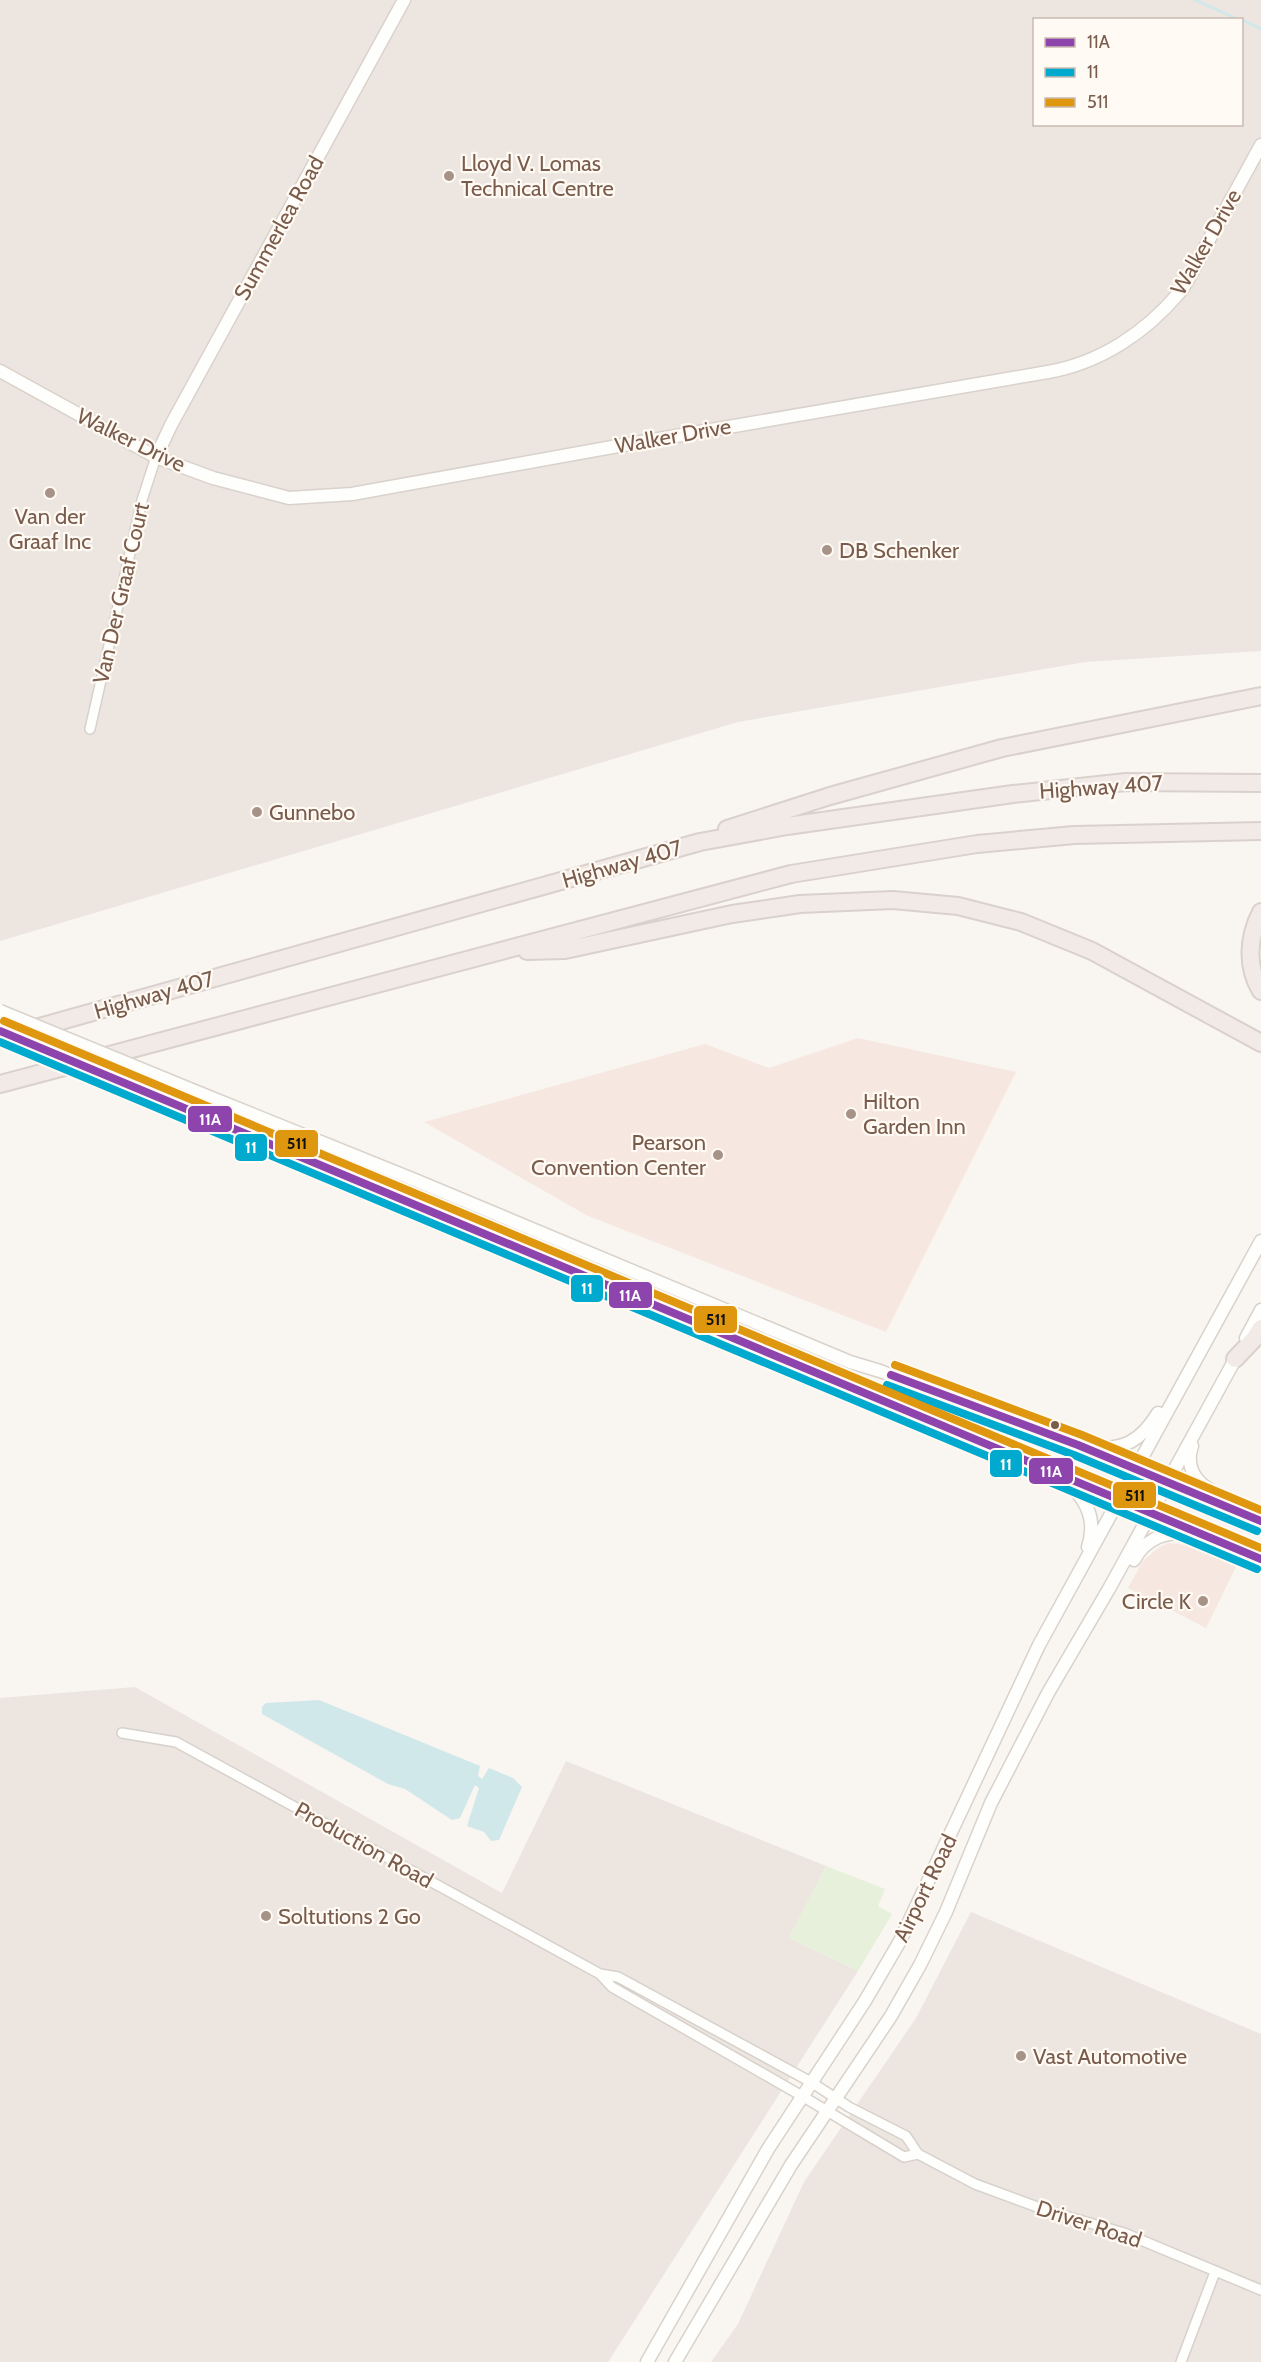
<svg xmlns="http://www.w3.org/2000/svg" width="1261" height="2362" font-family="Cabin,sans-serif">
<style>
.commercial{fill:#f6e8e1}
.industrial{fill:#ede5e0;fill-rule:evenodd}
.green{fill:#e7f0db}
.water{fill:#d0e8ea}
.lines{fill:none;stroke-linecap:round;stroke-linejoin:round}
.stream{stroke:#d0e8ea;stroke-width:3}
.street-casing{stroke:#d7d1cb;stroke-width:12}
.secondary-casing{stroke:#d9d2cb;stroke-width:15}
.highway-casing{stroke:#dad1cc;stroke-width:20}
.street{stroke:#fefefd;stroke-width:9}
.secondary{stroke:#fefefd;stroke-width:12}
.highway{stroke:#f2eae7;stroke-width:16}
.secondary-bridge-casing{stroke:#d9d2cb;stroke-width:15;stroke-linecap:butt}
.secondary-bridge{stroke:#fefefd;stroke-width:12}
.bus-1-casing{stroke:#fffaf3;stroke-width:12}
.bus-2-casing{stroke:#fffaf3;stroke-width:12}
.bus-3-casing{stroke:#fffaf3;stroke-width:12}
.bus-1{stroke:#8e44ad;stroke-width:8}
.bus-2{stroke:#00a9ce;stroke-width:8}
.bus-3{stroke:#de970f;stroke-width:8}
.poi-dot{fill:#a69286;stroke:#fffaf3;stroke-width:2}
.bus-dot{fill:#7a5c4d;stroke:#fffaf3;stroke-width:2}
.labels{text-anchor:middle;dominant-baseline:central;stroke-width:4.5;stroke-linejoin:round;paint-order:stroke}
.poi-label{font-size:22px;fill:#7a5c4d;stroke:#fffaf3;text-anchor:start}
.street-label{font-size:22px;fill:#7a5c4d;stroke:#fffaf3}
.line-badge{stroke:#fffaf3;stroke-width:2}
.badge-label{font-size:16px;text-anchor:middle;font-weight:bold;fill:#fff}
.pale-badge-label{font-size:16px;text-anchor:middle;font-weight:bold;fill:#111}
</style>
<rect width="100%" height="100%" fill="#f9f5f0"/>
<path class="commercial" d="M858 1038 1016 1072 886 1332 588 1216 424 1122 705 1044 769 1068Z
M1168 1543 1189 1545 1237 1565 1206 1628 1128 1588 1143 1561 1158 1548Z"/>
<path class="industrial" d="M0 0H1261V651L1085 662 738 722 0 941ZM1034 20H1242V124H1034Z
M135 1687 502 1893 566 1761 826 1866 789 1938 858 1971 608 2362H0V1698Z
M971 1912 1261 2034V2362H711L738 2324 804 2182 916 2018Z"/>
<path class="green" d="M826 1866 885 1889 878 1906 892 1914 858 1971 789 1938Z"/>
<path class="water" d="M319 1700 480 1766 478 1776 482 1779 489 1768 513 1778 522 1787 499 1840 491 1841 484 1832 467 1826 479 1788 475 1785 460 1818 452 1820 405 1789 388 1784 262 1714V1707L266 1703Z"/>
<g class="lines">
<path class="stream" d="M1195 0 1240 20
M1242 20 1261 29"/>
<defs>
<path id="street" d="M90 729 142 500 156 457
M122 1733 176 1742 600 1974 618 1977 811 2082 849 2107 906 2136 918 2154 975 2184 1048 2211 1124 2233 1261 2290
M600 1974 612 1987 802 2096 904 2157 918 2154
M1181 2362 1215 2272"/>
<path id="secondary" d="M0 371 156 457 213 478 289 498 352 494 618 446 1048 372C1100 363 1145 333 1179 293 1189 281 1196 264 1204 249 1223 215 1242 180 1261 145
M156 457 171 425 404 0
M202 1094 415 1180 850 1362 880 1371 1078 1445 1261 1521
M169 1101 1261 1559
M1246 1338 1261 1310
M1192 1446C1184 1470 1199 1486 1220 1495
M1091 1447C1123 1451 1141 1441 1158 1413
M1066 1482C1087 1499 1097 1520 1088 1547
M1134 1560C1146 1537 1167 1531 1192 1533
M647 2362 768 2149 865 2001 900 1941 1039 1645 1261 1241
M675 2362 791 2165 891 2016 920 1965 946 1912 991 1803 1048 1693 1110 1587 1238 1354"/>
<path id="highway" d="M727 829 830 796 1002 748 1261 696
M1261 912C1248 937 1246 967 1261 991
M527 951 565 950 732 914 800 904 893 900 958 906 1021 922 1092 951 1261 1043
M0 1038 700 842 787 826 1013 794 1126 782 1261 783
M0 1084 791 874 977 844 1074 835 1261 831
M1235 1359 1254 1339 1261 1328"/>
</defs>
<use href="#street" class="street-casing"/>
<use href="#secondary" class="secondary-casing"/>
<use href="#highway" class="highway-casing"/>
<use href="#street" class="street"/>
<use href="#secondary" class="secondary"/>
<use href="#highway" class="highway"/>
<defs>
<path id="secondary-bridge" d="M0 1011 202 1094
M0 1031 169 1101"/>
</defs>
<use href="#secondary-bridge" class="secondary-bridge-casing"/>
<use href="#secondary-bridge" class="secondary-bridge"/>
<defs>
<path id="bus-1" d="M0 1031 1261 1559
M891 1375 1078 1445 1261 1521"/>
<path id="bus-2" d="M0 1042 1257 1569
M887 1385 1074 1455 1257 1531"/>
<path id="bus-3" d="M4 1021 1261 1548
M895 1365 1082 1435 1261 1510"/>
</defs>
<use href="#bus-1" class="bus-1-casing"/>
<use href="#bus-2" class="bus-2-casing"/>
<use href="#bus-3" class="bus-3-casing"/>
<use href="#bus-1" class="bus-1"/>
<use href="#bus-2" class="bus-2"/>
<use href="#bus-3" class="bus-3"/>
</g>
<g class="poi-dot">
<circle cx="449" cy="176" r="6"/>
<circle cx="50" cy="493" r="6"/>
<circle cx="827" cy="550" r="6"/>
<circle cx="257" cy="812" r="6"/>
<circle cx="851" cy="1114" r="6"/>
<circle cx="718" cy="1155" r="6"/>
<circle cx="1203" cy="1601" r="6"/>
<circle cx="266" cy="1916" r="6"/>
<circle cx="1021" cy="2056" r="6"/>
</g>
<circle class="bus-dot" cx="1055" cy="1425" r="5"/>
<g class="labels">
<g class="poi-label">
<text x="461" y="163">Lloyd V. Lomas<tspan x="461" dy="25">Technical Centre</tspan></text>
<text x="50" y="516" text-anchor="middle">Van der<tspan x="50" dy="25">Graaf Inc</tspan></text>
<text x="839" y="550">DB Schenker</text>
<text x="269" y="812">Gunnebo</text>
<text x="863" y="1101">Hilton<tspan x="863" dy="25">Garden Inn</tspan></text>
<text x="706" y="1142" text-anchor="end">Pearson<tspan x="706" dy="25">Convention Center</tspan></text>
<text x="1191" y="1601" text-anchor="end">Circle K</text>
<text x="278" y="1916">Soltutions 2 Go</text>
<text x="1033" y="2056">Vast Automotive</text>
</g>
<g class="street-label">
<text transform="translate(279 228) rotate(-61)">Summerlea Road</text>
<text transform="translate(1206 242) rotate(-60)">Walker Drive</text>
<text transform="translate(673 436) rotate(-10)">Walker Drive</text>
<text transform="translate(131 440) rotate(26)">Walker Drive</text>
<text transform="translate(121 593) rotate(-77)">Van Der Graaf Court</text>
<text transform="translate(1101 787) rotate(-4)">Highway 407</text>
<text transform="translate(622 864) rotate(-16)">Highway 407</text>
<text transform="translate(154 995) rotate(-16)">Highway 407</text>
<text transform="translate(364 1845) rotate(29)">Production Road</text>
<text transform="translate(925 1888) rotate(-64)">Airport Road</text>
<text transform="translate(1089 2224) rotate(18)">Driver Road</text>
</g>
</g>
<g class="line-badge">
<rect x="187" y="1105" width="46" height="28" rx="6" fill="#8e44ad"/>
<rect x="274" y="1129" width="45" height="29" rx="6" fill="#de970f"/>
<rect x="234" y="1133" width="34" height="29" rx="6" fill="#00a9ce"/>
<rect x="570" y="1274" width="34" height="29" rx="6" fill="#00a9ce"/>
<rect x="608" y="1281" width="45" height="28" rx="6" fill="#8e44ad"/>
<rect x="693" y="1305" width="45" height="29" rx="6" fill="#de970f"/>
<rect x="989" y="1449" width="34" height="29" rx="6" fill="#00a9ce"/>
<rect x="1028" y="1457" width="46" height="28" rx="6" fill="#8e44ad"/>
<rect x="1112" y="1481" width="45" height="28" rx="6" fill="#de970f"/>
</g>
<g class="badge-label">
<text x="210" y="1125">11A</text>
<text x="251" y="1153">11</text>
<text x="587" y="1294">11</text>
<text x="630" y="1301">11A</text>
<text x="1006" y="1470">11</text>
<text x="1051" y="1477">11A</text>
</g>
<g class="pale-badge-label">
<text x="297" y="1149">511</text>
<text x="716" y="1325">511</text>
<text x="1135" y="1501">511</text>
</g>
<rect x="1033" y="18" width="210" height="108" fill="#fffaf3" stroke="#cabbb1" stroke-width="1.5"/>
<rect x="1045" y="38" width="30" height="9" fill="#8e44ad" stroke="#cabbb1" stroke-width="1.5"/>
<text x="1087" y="48" font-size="18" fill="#7a5c4d">11A</text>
<rect x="1045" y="68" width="30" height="9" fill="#00a9ce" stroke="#cabbb1" stroke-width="1.5"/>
<text x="1087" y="78" font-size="18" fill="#7a5c4d">11</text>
<rect x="1045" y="98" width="30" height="9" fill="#de970f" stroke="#cabbb1" stroke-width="1.5"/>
<text x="1087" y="108" font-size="18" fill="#7a5c4d">511</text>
</svg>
